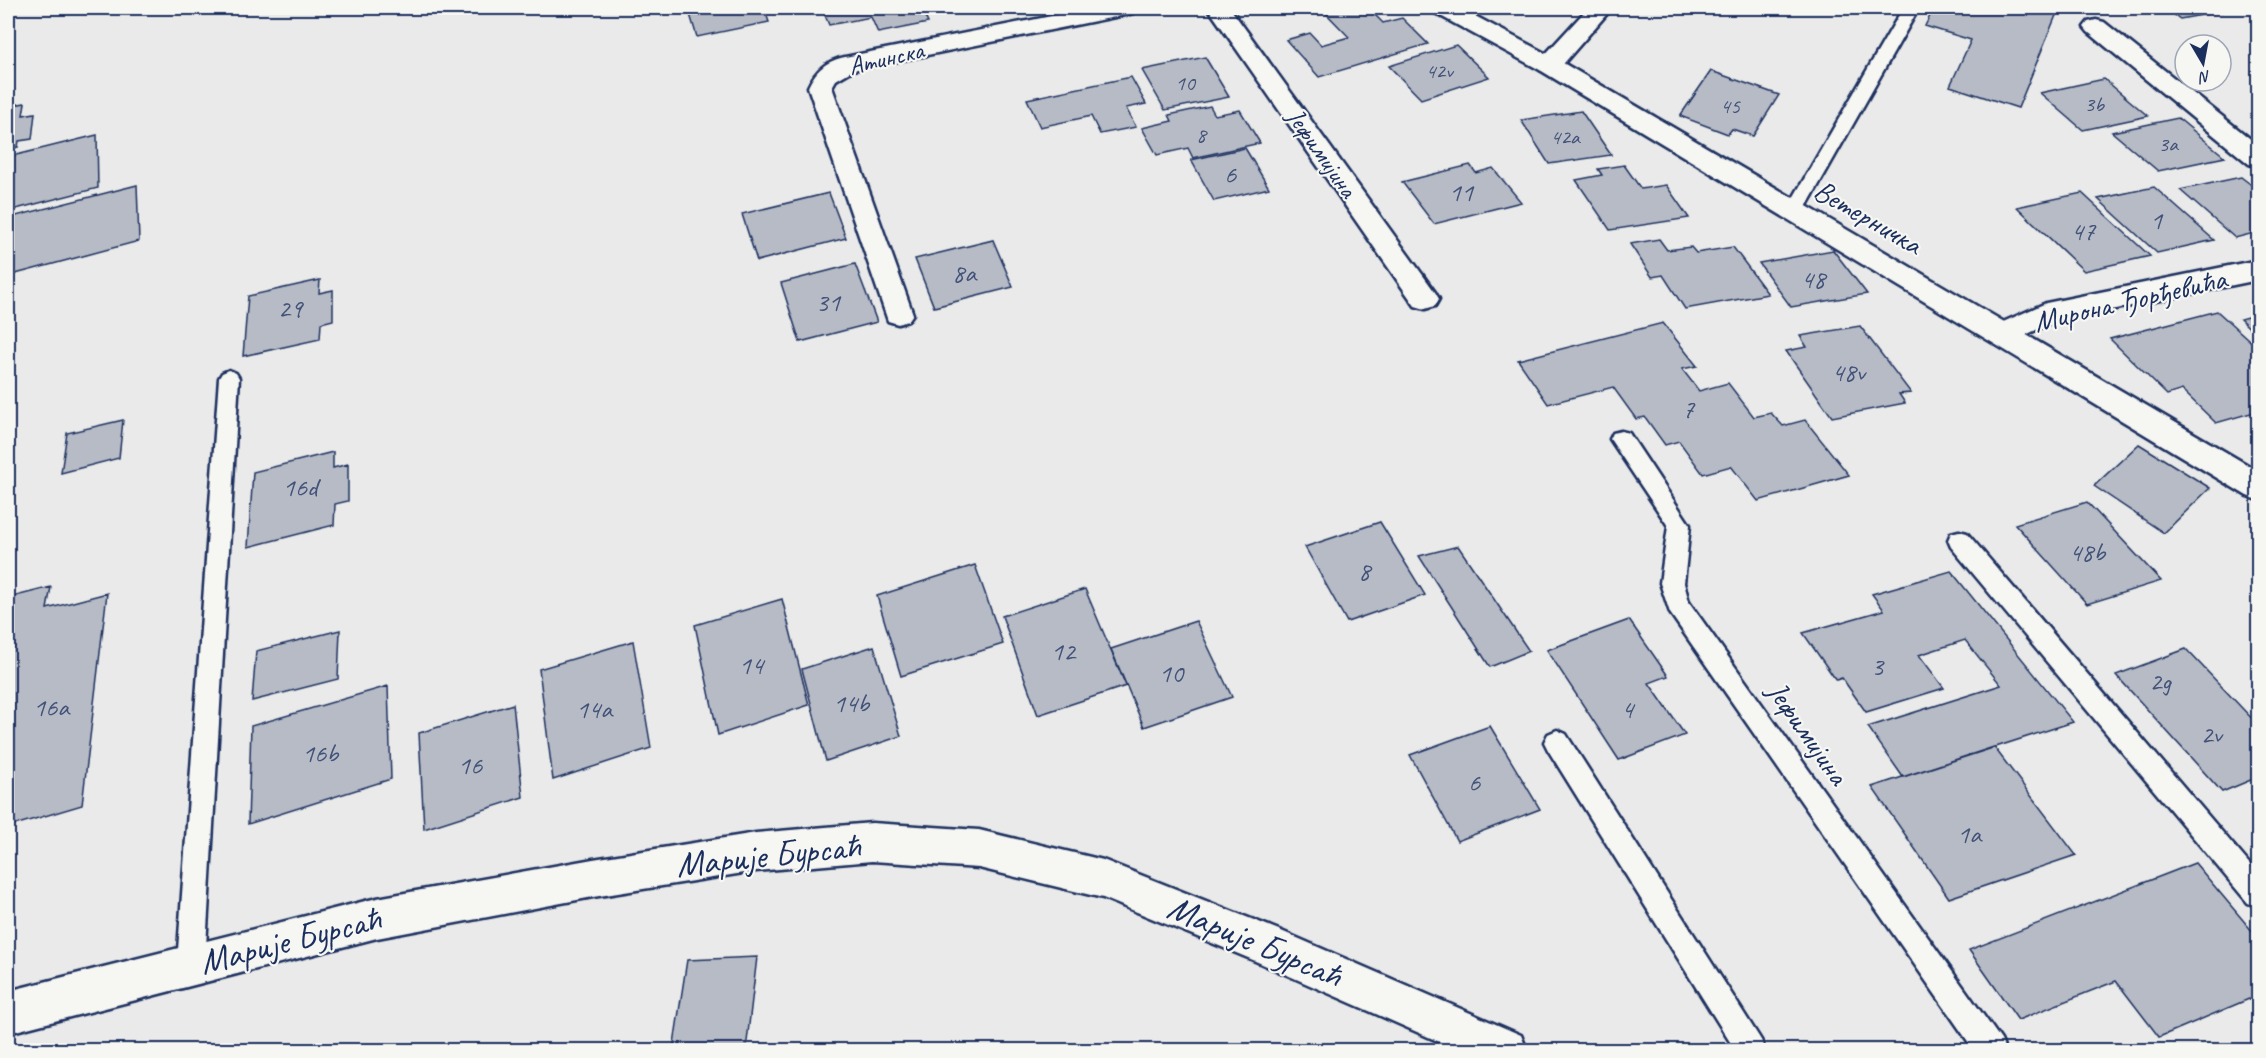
<svg xmlns="http://www.w3.org/2000/svg" width="2266" height="1058" font-family="Caveat,sans-serif">
<style>
.building{fill:#b6bbc6;stroke:#1b2f5e;stroke-width:1.5}
.lines{fill:none;stroke-linecap:round;stroke-linejoin:round}
.service-casing{stroke:#1b2f5e;stroke-width:5}
.minor-casing{stroke:#1b2f5e;stroke-width:5}
.tertiary-casing{stroke:#1b2f5e;stroke-width:5}
.service{fill:#f6f6f2;fill-rule:evenodd}
.minor{fill:#f6f6f2;fill-rule:evenodd}
.tertiary{fill:#f6f6f2;fill-rule:evenodd}
.labels{text-anchor:middle;dominant-baseline:central;stroke-width:4.5;stroke-linejoin:round;paint-order:stroke}
.far-number-label{font-size:22px;fill:#425278}
.far-street-label{font-size:26px;fill:#1b2f5e;stroke:#f6f6f2}
.number-label{font-size:27px;fill:#425278}
.street-label{font-size:30px;fill:#1b2f5e;stroke:#f6f6f2}
.near-street-label{font-size:36px;fill:#1b2f5e;stroke:#f6f6f2}
</style>
<rect width="100%" height="100%" fill="#e9eae9"/>
<filter id="ink" filterUnits="userSpaceOnUse"><feTurbulence type="fractalNoise" baseFrequency=".0167" numOctaves="2"/><feDisplacementMap in="SourceGraphic" scale="12" xChannelSelector="R" yChannelSelector="G"/><feConvolveMatrix kernelMatrix="1 2 1 2 8 2 1 2 1" color-interpolation-filters="sRGB"/></filter>
<g filter="url(#ink)">
<path class="building" d="M688 8H764L769 22 697 37Z
M822 8H921L928 23 878 33 871 17 829 25Z
M1321 8H1368L1383 23 1402 18 1428 44 1319 77 1286 40 1310 33 1321 45 1349 37Z
M1934 8H2059L2018 108 1950 86 1971 40 1925 26Z
M2165 8H2235L2236 9 2180 19Z
M1456 45 1489 77 1421 99 1389 66Z
M1205 57 1229 97 1165 110 1142 70Z
M1711 71 1779 95 1753 136 1732 129 1728 134 1680 116Z
M1131 77 1146 104 1126 108 1136 127 1100 134 1091 116 1040 127 1027 99Z
M2104 79 2148 116 2083 130 2040 93Z
M25 103 23 115 35 113 32 139 19 141 18 147 8 149V106Z
M1210 106 1215 115 1240 110 1260 143 1193 158 1188 148 1157 155 1142 128 1172 121 1169 115Z
M1581 111 1611 155 1549 164 1521 120Z
M2178 118 2225 157 2158 171 2112 132Z
M97 135 98 188 8 211V157Z
M1245 148 1269 188 1214 201 1191 160Z
M1470 165 1476 173 1493 168 1521 202 1434 224 1402 182Z
M1624 165 1641 189 1666 185 1689 218 1610 230 1576 180 1602 175 1598 169Z
M2241 177 2258 190V232L2235 238 2180 190Z
M137 185 139 241 8 276V218Z
M2154 187 2214 240 2157 253 2098 199Z
M829 193 846 238 757 261 742 214Z
M2082 193 2150 256 2084 271 2017 207Z
M1659 239 1667 250 1691 247 1696 253 1733 247 1768 294 1685 309 1663 275 1652 277 1630 244Z
M993 240 1013 287 934 307 915 259Z
M1833 250 1867 294 1791 307 1759 263Z
M855 264 877 322 800 342 781 283Z
M320 280 319 293 333 290V320L321 323 320 339 243 356 248 296Z
M2217 311 2258 348V411L2216 423 2182 390 2167 395 2110 339Z
M2258 314V336L2240 319Z
M1663 323 1697 366 1682 369 1699 391 1728 383 1754 417 1771 413 1783 426 1805 420 1849 475 1758 501 1731 466 1703 474 1679 441 1665 445 1645 417 1636 419 1613 387 1548 404 1518 360Z
M1860 326 1911 393 1899 394 1905 403 1832 417 1786 351 1807 347 1800 336Z
M123 420 119 458 61 473 67 433Z
M2139 444 2210 488 2164 533 2094 486Z
M333 452V468L348 464V501L335 504 334 525 248 547 253 472Z
M2087 502 2161 581 2087 604 2015 524Z
M1380 522 1425 595 1347 622 1305 547Z
M1458 546 1529 651 1490 667 1419 556Z
M975 565 1003 644 901 676 877 596Z
M1951 571 2073 722 1903 777 1868 727 2001 685 1965 640 1919 655 1944 688 1866 712 1842 678 1836 680 1803 633 1884 610 1872 594Z
M51 587 47 609 107 593 82 805 8 827V598Z
M1085 589 1126 686 1038 715 1002 616Z
M782 599 809 705 718 735 695 625Z
M1629 620 1668 676 1649 683 1685 735 1619 760 1547 650Z
M1196 621 1232 697 1144 727 1111 649Z
M340 630 338 679 252 701 256 651Z
M633 641 651 748 553 780 539 669Z
M874 646 901 736 826 761 802 669Z
M2186 649 2258 725V777L2222 792 2116 675Z
M388 686 391 779 248 824 251 726Z
M513 704 523 797 424 829 419 733Z
M1490 726 1540 809 1457 841 1410 755Z
M1994 747 2076 855 1949 898 1872 787Z
M2195 863 2258 938V1011L2249 999 2159 1037 2116 981 2018 1020 1969 950Z
M757 957 746 1050H673L687 960Z"/>
<g class="lines">
<defs>
<path id="service" d="M1903 8H1919L1801 216 1794 218 1787 216 1785 212Z
M229 370 236 373 239 378 205 964 201 974 191 978 181 974 177 964 219 378 222 373Z
M1621 431 1629 433 1690 525 1684 583 1689 602 2001 1040 2005 1050H1974L1670 613 1660 583 1668 526 1610 439 1613 433Z
M1959 531 1967 533 2258 874V907L2248 903 1951 547 1948 540 1951 533Z
M1557 730 1566 734 1761 1040 1765 1050H1735L1548 750 1544 742 1548 734Z"/>
<path id="minor" d="M1092 8H1137L1133 13 1125 15 853 70 836 80 832 87 913 314 908 321 898 324 888 321 808 87C816 70 826 61 845 57Z
M1208 8H1230L1435 292 1439 299 1435 306 1425 309 1415 306Z
M1588 8H1612L1558 70 1549 72 1540 70 1537 65 1540 60Z
M2096 20 2104 22 2258 145V166L2249 164 2088 32 2084 27 2088 22Z
M2258 260V280L2053 322 2004 345 1994 342 1989 334 1994 326 2046 303Z
M872 823 979 830 1103 860 1279 930 1521 1035 1527 1050H1458L1253 960 1103 898 979 868 872 861 756 871 593 897 377 938 8 1033V991L377 898 593 859 756 833Z"/>
<path id="tertiary" d="M1431 8H1460L1558 60 2258 471V500L2247 496 1540 70 1435 13Z"/>
</defs>
<use href="#service" class="service-casing"/>
<use href="#minor" class="minor-casing"/>
<use href="#tertiary" class="tertiary-casing"/>
<use href="#service" class="service"/>
<use href="#minor" class="minor"/>
<use href="#tertiary" class="tertiary"/>
</g>
</g>
<g class="labels">
<g class="far-number-label">
<text x="1439" y="71">42v</text>
<text x="1185" y="83">10</text>
<text x="2094" y="104">3b</text>
<text x="1730" y="106">45</text>
<text x="1201" y="135">8</text>
<text x="1565" y="137">42a</text>
<text x="2168" y="144">3a</text>
</g>
<g class="far-street-label">
<text transform="translate(886 58) rotate(-13)">Атинска</text>
<text transform="translate(1322 153) rotate(55)">Јефимијина</text>
</g>
<g class="number-label">
<text x="1230" y="174">6</text>
<text x="1461" y="192">11</text>
<text x="2156" y="220">1</text>
<text x="2083" y="231">47</text>
<text x="964" y="273">8a</text>
<text x="1813" y="279">48</text>
<text x="828" y="302">31</text>
<text x="290" y="308">29</text>
<text x="1848" y="372">48v</text>
<text x="1688" y="409">7</text>
<text x="300" y="487">16d</text>
<text x="2087" y="552">48b</text>
<text x="1364" y="571">8</text>
<text x="1063" y="651">12</text>
<text x="751" y="665">14</text>
<text x="1877" y="666">3</text>
<text x="1171" y="673">10</text>
<text x="2160" y="681">2g</text>
<text x="851" y="703">14b</text>
<text x="51" y="707">16a</text>
<text x="594" y="709">14a</text>
<text x="1627" y="709">4</text>
<text x="2211" y="734">2v</text>
<text x="320" y="753">16b</text>
<text x="470" y="765">16</text>
<text x="1474" y="782">6</text>
<text x="1969" y="834">1a</text>
</g>
<g class="street-label">
<text transform="translate(1868 217) rotate(30)">Ветерничка</text>
<text transform="translate(2130 300) rotate(-13)">Мирона Ђорђевића</text>
<text transform="translate(1808 733) rotate(55)">Јефимијина</text>
</g>
<g class="near-street-label">
<text transform="translate(768 855) rotate(-6)">Марије Бурсаћ</text>
<text transform="translate(290 940) rotate(-14)">Марије Бурсаћ</text>
<text transform="translate(1255 941) rotate(23)">Марије Бурсаћ</text>
</g>
</g>
<rect width="2266" height="1058" fill="none" stroke="#f6f6f2" stroke-width="30"/>
<rect x="15" y="15" width="2236" height="1028" fill="none" stroke="#1b2f5e" stroke-width="2" filter="url(#ink)"/>
<g transform="translate(2203 63) rotate(170)"><circle r="28" fill="#f6f6f2" stroke="#9ea6b7" stroke-width="1.5"/>
<path d="M0-4.5L10 22L0 15L-10 22Z" fill="#1b2f5e"/>
<text y="-9" font-size="16" font-weight="bold" text-anchor="middle" fill="#1b2f5e">N</text>
</g>
</svg>
